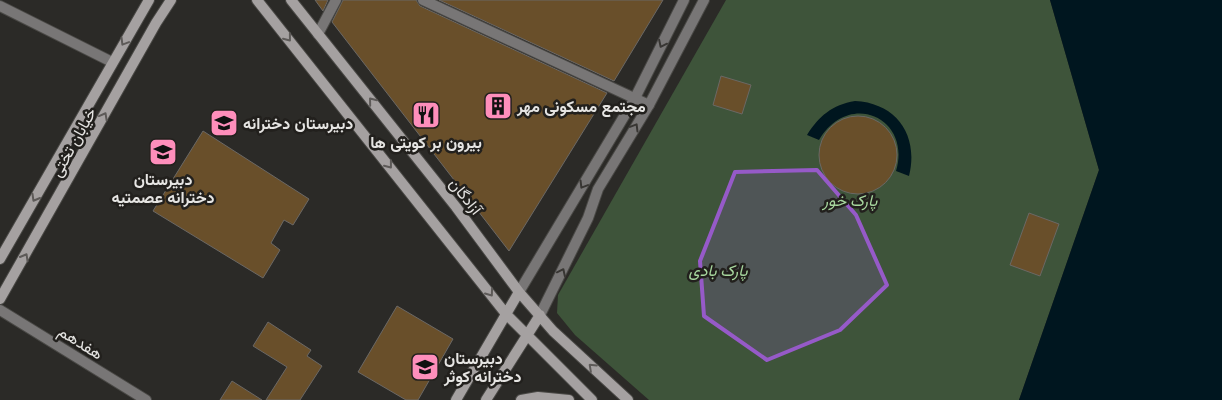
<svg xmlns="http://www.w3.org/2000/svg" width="1222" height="400" font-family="'PT Serif',Vazirmatn,serif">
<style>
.green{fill:#3e543a}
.water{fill:#00161f}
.building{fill:#694f2a;stroke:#6b6865}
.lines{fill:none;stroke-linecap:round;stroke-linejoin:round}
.minor-casing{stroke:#494845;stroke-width:12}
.tertiary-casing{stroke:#494845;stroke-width:12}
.secondary-casing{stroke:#494845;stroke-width:12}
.minor{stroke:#787676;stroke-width:10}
.tertiary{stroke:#787676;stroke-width:10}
.secondary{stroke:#a5a1a1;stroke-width:10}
.oneway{stroke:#5d5a58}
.oneway2{stroke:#383633}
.marked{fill:#965ac8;fill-opacity:0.2;stroke:#965ac8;stroke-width:4;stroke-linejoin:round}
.labels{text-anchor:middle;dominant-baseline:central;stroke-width:5;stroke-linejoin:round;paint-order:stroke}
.poi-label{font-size:16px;font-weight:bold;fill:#e6e5e3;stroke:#22201d;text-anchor:start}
.street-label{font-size:16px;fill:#e6e5e3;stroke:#22201d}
.park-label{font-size:16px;font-style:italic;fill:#a7d79e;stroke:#22201d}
</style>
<rect width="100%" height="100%" fill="#2b2a27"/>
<path class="green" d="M726 0H1050L1099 170 1019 400H649L575 335 557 313 558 295Z"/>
<path class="water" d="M1050 0H1222V400H1019L1099 170Z
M855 101C897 103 919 136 909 176L896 171C912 118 849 89 819 140L807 135C819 116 832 105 855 101Z
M837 157a20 20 0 1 1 40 0a20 20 0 1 1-40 0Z"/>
<path class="building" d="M315 0H328L323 11Z
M343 0H416L420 6 607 93 509 251 332 22Z
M439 0H663L614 81Z
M721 76 751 85 742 114 713 105Z
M819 155a39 39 0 1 1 78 0a39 39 0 1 1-78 0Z
M203 131 309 199 293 225 284 220 271 243 280 250 263 278 153 211Z
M1029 213 1059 224 1040 276 1010 265Z
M397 306 453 339 418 400H406L358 372Z
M268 322 311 350 307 356 322 366 300 400H266L287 367 253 346Z
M232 381 262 400H220Z"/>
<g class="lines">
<defs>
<path id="minor" d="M423 0 649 105
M0 6 112 62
M318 34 336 0
M0 310 146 400"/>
<path id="tertiary" d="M519 292 635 98 684 0
M540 315 588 218 598 189 649 105 704 0"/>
<path id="secondary" d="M257 0 506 314 592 400
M291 0 456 207 519 292 553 331 628 400
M0 259 149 0
M0 299 156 23 171 0
M456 400 519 292
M486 400 540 315
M521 400 538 397 569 400"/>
</defs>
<use href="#minor" class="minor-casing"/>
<use href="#tertiary" class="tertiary-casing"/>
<use href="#secondary" class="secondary-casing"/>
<use href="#minor" class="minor"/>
<use href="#tertiary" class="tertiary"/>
<use href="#secondary" class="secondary"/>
</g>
<defs><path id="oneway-chevron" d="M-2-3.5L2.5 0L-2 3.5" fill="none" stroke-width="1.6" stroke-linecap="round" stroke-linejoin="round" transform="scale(1.25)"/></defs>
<g class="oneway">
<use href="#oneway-chevron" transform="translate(288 38) rotate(52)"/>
<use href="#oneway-chevron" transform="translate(124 42) rotate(121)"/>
<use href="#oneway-chevron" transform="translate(372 101) rotate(-129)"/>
<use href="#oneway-chevron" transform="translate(104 116) rotate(-61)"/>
<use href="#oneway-chevron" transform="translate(389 165) rotate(52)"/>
<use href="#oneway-chevron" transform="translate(35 198) rotate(120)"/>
<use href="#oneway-chevron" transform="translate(25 257) rotate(-60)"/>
<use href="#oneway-chevron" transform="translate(490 293) rotate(54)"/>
<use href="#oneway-chevron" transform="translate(592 367) rotate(-137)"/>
</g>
<g class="oneway2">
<use href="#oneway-chevron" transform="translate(662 44) rotate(116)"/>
<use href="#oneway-chevron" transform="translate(635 127) rotate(-59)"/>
<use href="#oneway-chevron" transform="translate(583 185) rotate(121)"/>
<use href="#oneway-chevron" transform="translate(562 272) rotate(-64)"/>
</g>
<path class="marked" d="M817 170 856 215 887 285 840 330 767 360 704 316 700 261 735 172Z"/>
<defs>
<symbol id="building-square" viewBox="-11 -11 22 22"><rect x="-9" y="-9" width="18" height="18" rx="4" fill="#fe8ebb" stroke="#22201d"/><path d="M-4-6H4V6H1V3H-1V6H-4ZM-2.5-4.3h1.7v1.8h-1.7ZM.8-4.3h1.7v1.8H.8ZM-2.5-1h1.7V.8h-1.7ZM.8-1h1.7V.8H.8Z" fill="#111"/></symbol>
<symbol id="restaurant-square" viewBox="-11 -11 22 22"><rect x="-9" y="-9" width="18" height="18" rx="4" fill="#fe8ebb" stroke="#22201d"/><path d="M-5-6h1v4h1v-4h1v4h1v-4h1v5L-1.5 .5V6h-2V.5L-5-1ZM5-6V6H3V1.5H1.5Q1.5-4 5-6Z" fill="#111"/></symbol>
<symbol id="school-square" viewBox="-11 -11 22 22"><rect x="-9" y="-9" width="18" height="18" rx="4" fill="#fe8ebb" stroke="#22201d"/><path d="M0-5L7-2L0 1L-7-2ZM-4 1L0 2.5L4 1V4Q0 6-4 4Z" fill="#111"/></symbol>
</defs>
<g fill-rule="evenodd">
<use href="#building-square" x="482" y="90" width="32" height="32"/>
<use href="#restaurant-square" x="410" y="99" width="32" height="32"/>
<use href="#school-square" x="208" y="107" width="32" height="32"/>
<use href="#school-square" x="147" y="136" width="32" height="32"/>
<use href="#school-square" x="409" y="351" width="32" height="32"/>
</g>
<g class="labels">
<g class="poi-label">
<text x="517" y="106">مجتمع مسکونی مهر</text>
<text x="243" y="123">دبیرستان دخترانه</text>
<text x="426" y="142" text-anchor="middle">بیرون بر کویتی ها</text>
<text x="163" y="179" text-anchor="middle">دبیرستان<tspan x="163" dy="18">دخترانه عصمتیه</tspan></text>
<text x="444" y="358">دبیرستان<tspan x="444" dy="18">دخترانه کوثر</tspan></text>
</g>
<g class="street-label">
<text transform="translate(73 142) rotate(-61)">خیابان تختی</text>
<text transform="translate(466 196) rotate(52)">آزادگان</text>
<text transform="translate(81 342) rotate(32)">هفدهم</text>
</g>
<g class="park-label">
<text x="850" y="200">پارک خور</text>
<text x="718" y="270">پارک بادی</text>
</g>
</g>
</svg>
